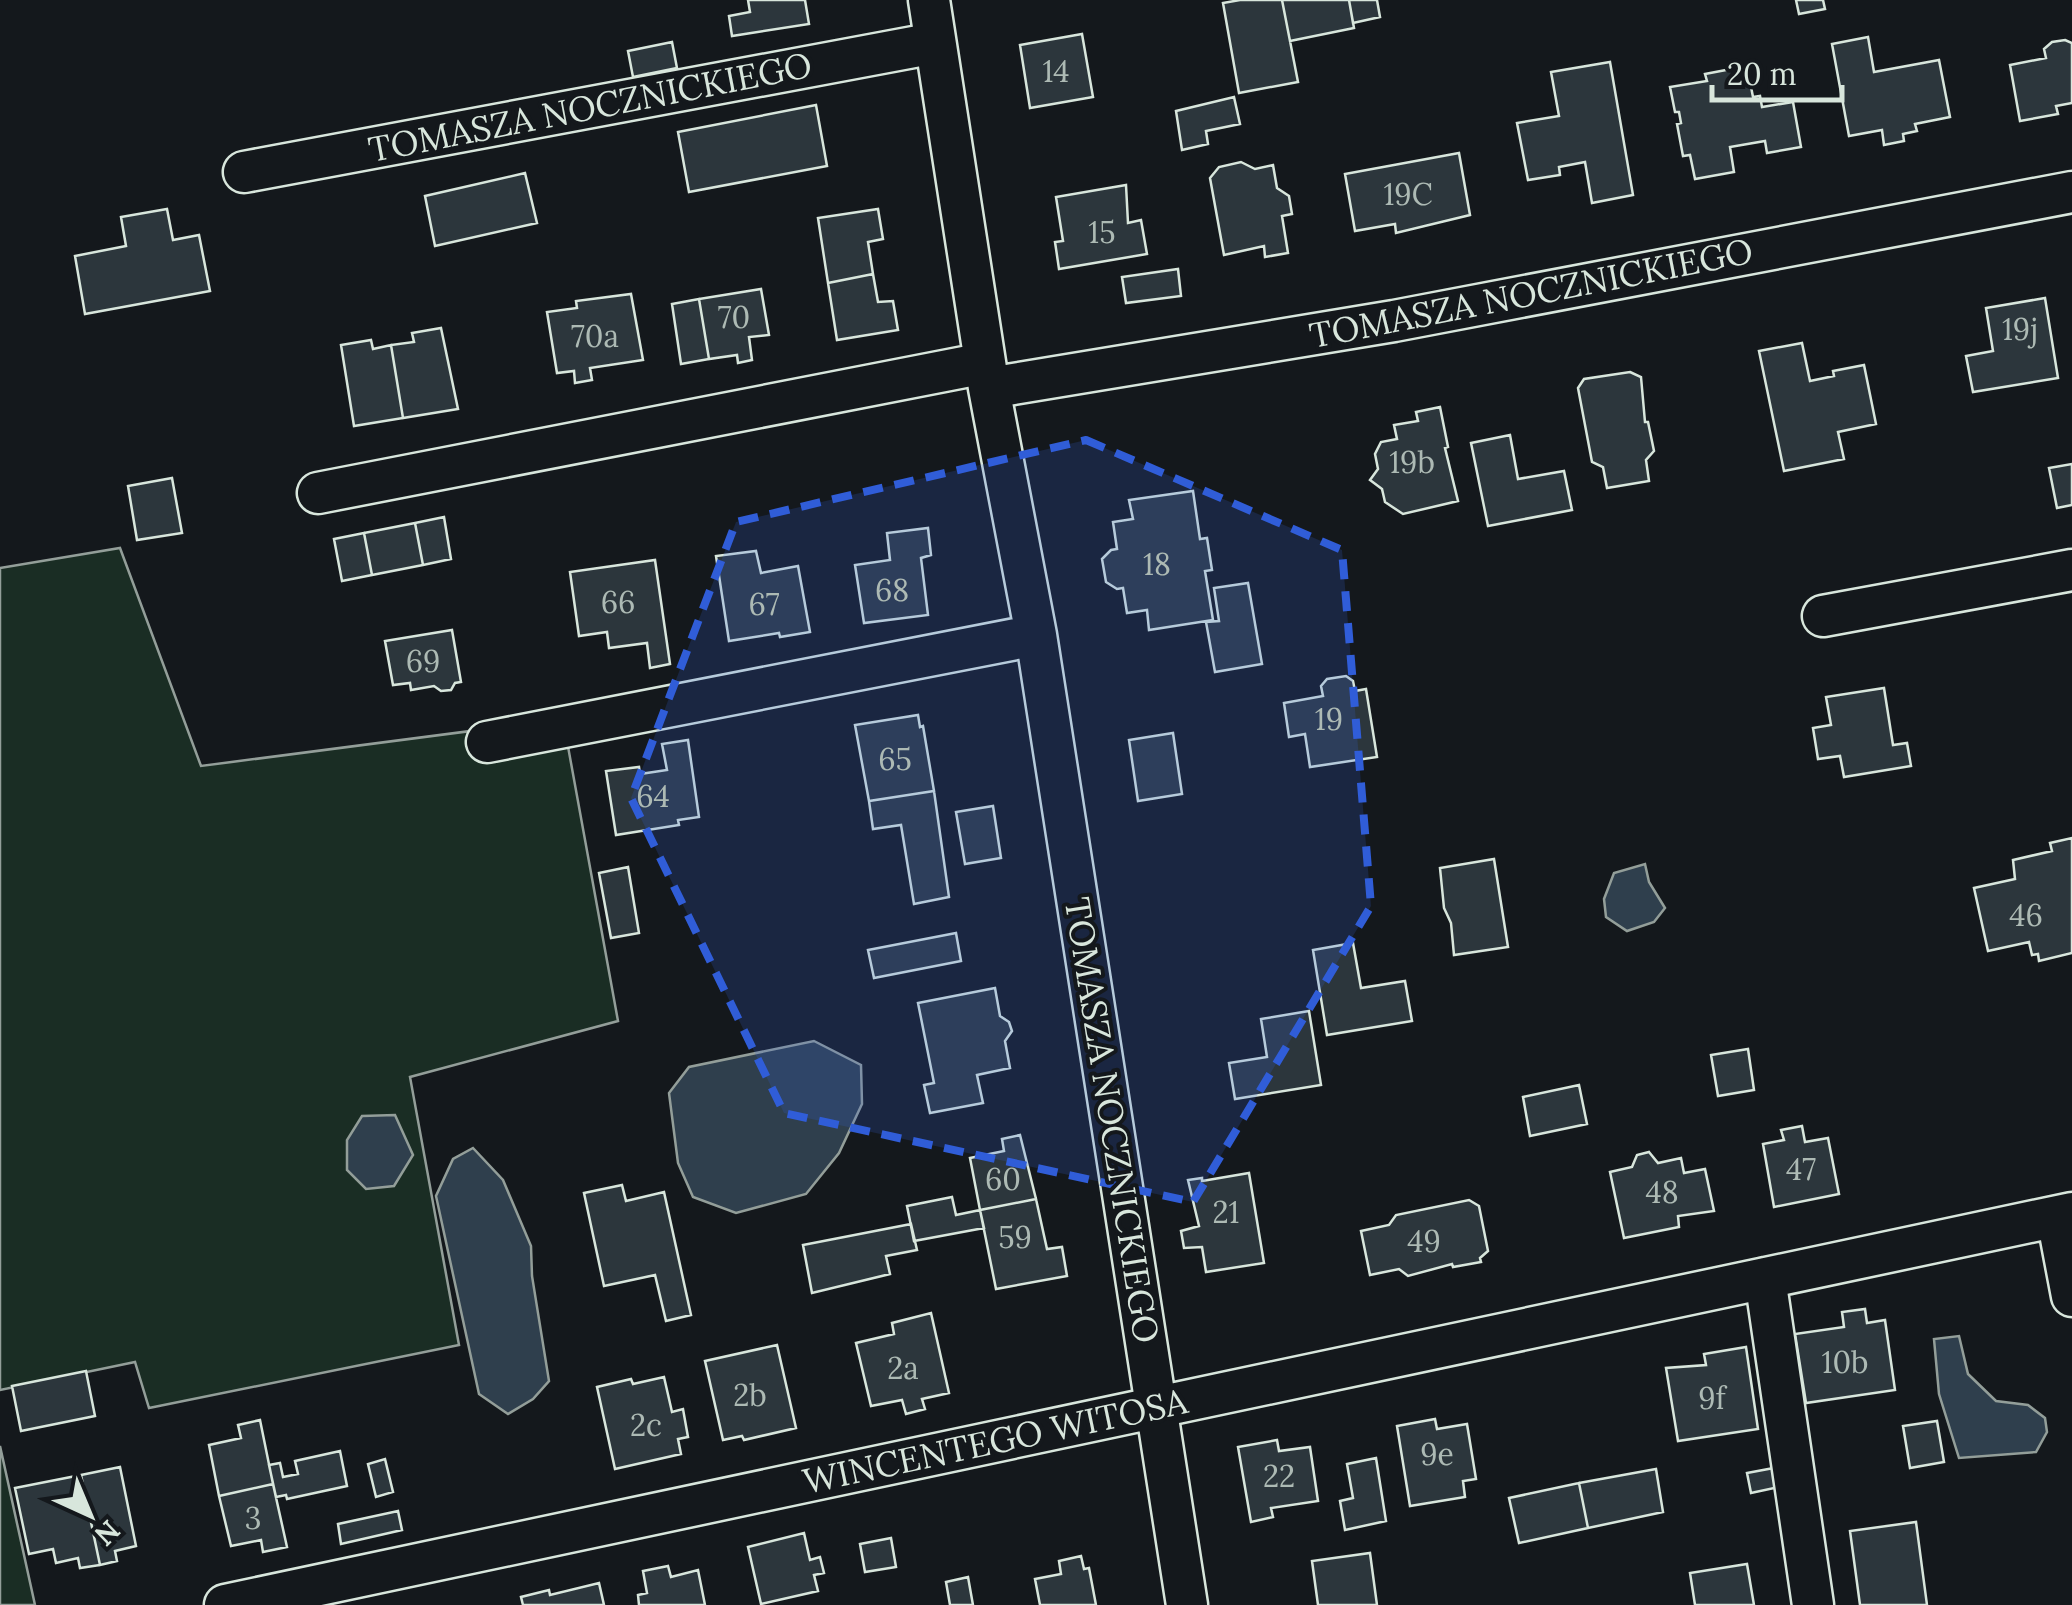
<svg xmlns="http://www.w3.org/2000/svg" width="2072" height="1605" font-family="Lora,serif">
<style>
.green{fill:#1a2d24;stroke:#939e99;stroke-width:2.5}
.water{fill:#2f3f4d;stroke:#939e99;stroke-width:2.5}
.building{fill:#2c363c;stroke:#d8e6dc;stroke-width:2.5}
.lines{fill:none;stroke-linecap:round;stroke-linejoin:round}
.street-casing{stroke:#d8e6dc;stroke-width:45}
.street{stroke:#14181c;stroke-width:40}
.marked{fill:#305dd8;fill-opacity:0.2;stroke:#305dd8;stroke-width:8;stroke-dasharray:20 12;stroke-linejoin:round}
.labels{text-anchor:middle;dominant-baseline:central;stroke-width:8;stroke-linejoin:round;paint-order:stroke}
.number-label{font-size:30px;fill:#adbab4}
.street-label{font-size:35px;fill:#d8e6dc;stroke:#14181c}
</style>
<rect width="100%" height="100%" fill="#14181c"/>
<path class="green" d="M120 548 201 766 563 719 618 1021 410 1077 459 1345 149 1408 135 1362 0 1390V568Z
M0 1446 35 1605H0Z"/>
<path class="water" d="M1645 864 1649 882 1665 908 1654 922 1627 931 1606 917 1604 899 1614 873Z
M814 1041 861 1065 862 1104 839 1153 806 1194 736 1213 693 1197 678 1163 669 1093 689 1067Z
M395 1115 413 1155 394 1186 366 1189 347 1170V1140L362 1116Z
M473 1148 503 1180 531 1246 532 1276 549 1381 533 1399 508 1414 479 1394 436 1196 453 1159Z
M1959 1336 1968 1374 1996 1401 2028 1405 2045 1418 2047 1432 2036 1452 1959 1458 1939 1394 1934 1339Z"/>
<path class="building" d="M748 0H805L809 24 732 36 729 16 750 12Z
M1240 0H1282L1298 82 1239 93 1223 3Z
M1282 0H1349L1354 28 1290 41Z
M1349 0H1377L1380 17 1353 23Z
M1796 0H1823L1825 9 1799 14Z
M1082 34 1093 97 1030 108 1020 45Z
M1868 37 1874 72 1939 60 1950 117 1915 124 1917 131 1903 134 1904 141 1884 145 1882 130 1849 136 1832 44Z
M2065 40 2072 43V103L2056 106 2058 114 2020 121 2010 65 2046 58 2044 49 2052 42Z
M672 42 677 68 633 77 628 51Z
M1610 62 1633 195 1592 203 1585 162 1559 167 1560 175 1528 180 1517 123 1559 116 1551 72Z
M1747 66 1753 97 1760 96 1762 107 1793 102 1801 147 1767 153 1765 141 1730 147 1734 172 1695 179 1690 155 1683 156 1677 124 1681 123 1679 112H1675L1670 87 1707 81 1705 74Z
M1234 97 1240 124 1206 131 1208 144 1182 150 1176 111Z
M816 105 827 166 689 192 678 132Z
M1459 153 1470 215 1396 233 1395 224 1355 231 1345 174Z
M1241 162 1255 169 1273 165 1277 188 1289 196 1292 214 1282 216 1288 253 1265 257 1264 246 1224 255 1210 178 1219 167Z
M525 173 537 223 435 246 425 196Z
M1126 185 1128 223 1141 220 1147 254 1059 269 1055 242 1063 241 1056 197Z
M167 209 173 240 199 235 210 291 85 314 75 256 126 246 121 217Z
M878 209 883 239 868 242 873 274 828 283 818 218Z
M1178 269 1181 296 1126 303 1122 277Z
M873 274 878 302 893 301 898 330 837 340 828 283Z
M761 289 769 335 749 337 752 360 738 363 737 355 709 359 699 299Z
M631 294 643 360 590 368 592 380 575 383 574 371 557 373 547 312 577 308 576 301Z
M2045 298 2058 378 1973 392 1966 356 1993 351 1986 308Z
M699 299 709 359 681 364 672 304Z
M441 328 458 409 403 418 391 345 414 342 412 333Z
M371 340 373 349 391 345 403 418 354 426 341 345Z
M1802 343 1810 381 1834 376 1833 371 1864 365 1876 424 1838 432 1844 459 1784 471 1759 351Z
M1630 372 1641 377 1645 422H1648L1654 451 1646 460 1649 481 1607 488 1603 467 1592 462 1578 388 1584 379Z
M1440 407 1448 447 1445 448 1458 501 1403 514 1385 502 1382 489 1370 480 1378 469 1375 454 1381 442 1397 439 1394 425 1418 421 1416 412Z
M1510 435 1518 479 1564 471 1572 510 1488 526 1471 443Z
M2072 464V505L2057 508 2049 468Z
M172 478 182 533 137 540 128 486Z
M1193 491 1200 539 1207 538 1212 570 1205 571 1213 620 1149 630 1147 610 1127 613 1123 588 1117 589 1106 582 1102 559 1111 550 1117 549 1113 522 1133 519 1129 500Z
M444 517 451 559 423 565 415 523Z
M415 523 423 565 372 575 364 533Z
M928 528 931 555 921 558 928 615 864 623 855 565 890 560 887 533Z
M364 533 372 575 342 581 334 539Z
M756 551 761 573 798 566 810 632 780 637 779 633 729 641 716 556Z
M655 560 670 664 650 668 647 643 609 648 607 632 579 636 570 572Z
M1248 583 1262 664 1215 672 1206 622 1219 621 1214 588Z
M452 630 461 682 455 683 451 690 441 691 434 686 411 690 410 683 393 685 385 641Z
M1346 676 1353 681 1355 691 1366 689 1377 757 1310 767 1305 734 1289 737 1284 703 1323 696 1321 686 1327 679Z
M1884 688 1893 745 1907 743 1911 766 1844 777 1840 756 1818 759 1813 728 1831 725 1826 697Z
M918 715 920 727 923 726 934 791 869 801 855 725Z
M1173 733 1182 794 1138 801 1129 740Z
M688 740 699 817 678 820 679 825 616 835 606 771 639 767 640 774 667 770 662 744Z
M934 791 949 897 914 904 901 825 873 829 869 801Z
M993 806 1001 858 965 864 956 812Z
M2072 838V953L2039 961 2038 954 2032 955 2029 942 1988 951 1974 888 2015 879 2013 860 2052 851 2050 843Z
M1494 859 1508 947 1454 955 1451 923 1444 908 1440 868Z
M628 867 639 933 611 938 599 873Z
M956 933 961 961 874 978 868 950Z
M1353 943 1361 988 1405 981 1412 1021 1327 1035 1313 950Z
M995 988 1000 1016 1009 1022 1012 1031 1005 1041 1010 1068 977 1075 983 1103 930 1113 924 1085 934 1083 918 1003Z
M1309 1011 1321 1085 1235 1099 1229 1063 1267 1057 1261 1019Z
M1748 1049 1754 1090 1718 1096 1711 1055Z
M1579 1085 1587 1124 1530 1136 1523 1097Z
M1802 1126 1805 1142 1828 1138 1839 1194 1774 1207 1763 1144 1784 1140 1781 1130Z
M1020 1135 1036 1199 980 1210 970 1158 1004 1151 1002 1139Z
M1649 1152 1658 1163 1681 1158 1684 1173 1705 1169 1714 1211 1678 1216 1679 1227 1624 1238 1610 1172 1632 1167 1637 1155Z
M1249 1173 1264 1263 1206 1272 1202 1247 1184 1248 1181 1231 1199 1226 1188 1180 1202 1178V1181Z
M622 1185 626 1201 664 1192 691 1315 666 1321 655 1275 604 1286 584 1193Z
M952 1197 956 1215 980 1210 984 1228 914 1241 907 1206Z
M1036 1199 1047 1249 1062 1247 1067 1276 996 1289 980 1210Z
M1469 1200 1479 1206 1488 1251 1480 1258 1481 1262 1453 1267 1452 1264 1408 1276 1399 1269 1370 1275 1361 1231 1389 1225 1396 1215Z
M911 1224 917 1250 886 1256 890 1274 812 1293 803 1245Z
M1865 1309 1867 1323 1885 1320 1895 1390 1806 1403 1795 1334 1844 1327 1842 1312Z
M931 1313 949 1393 922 1399 925 1409 906 1414 902 1400 871 1406 856 1343 894 1334 892 1323Z
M777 1345 796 1428 744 1440 742 1436 723 1440 705 1361Z
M1746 1347 1758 1429 1678 1441 1666 1368 1706 1365 1704 1354Z
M86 1371 95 1416 21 1431 12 1386Z
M664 1377 672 1412 683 1409 688 1437 678 1439 681 1454 615 1469 597 1387 631 1379 633 1384Z
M1435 1419 1437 1429 1467 1424 1476 1479 1463 1481 1465 1497 1410 1506 1397 1426Z
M260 1420 273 1484 219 1496 209 1445 241 1438 238 1425Z
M1937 1421 1944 1462 1910 1468 1903 1426Z
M1277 1440 1279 1451 1310 1447 1318 1501 1271 1508 1273 1517 1251 1522 1238 1447Z
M340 1451 347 1486 287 1499 286 1495 276 1497 269 1465 280 1463 283 1477 298 1474 295 1461Z
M1376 1458 1386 1521 1345 1530 1340 1501 1353 1498 1347 1464Z
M385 1459 393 1492 376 1497 368 1464Z
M120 1467 136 1546 115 1551 117 1561 100 1565 81 1475Z
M1779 1467 1783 1486 1751 1493 1747 1473Z
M1656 1469 1663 1512 1588 1528 1579 1483Z
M81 1475 100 1565 80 1568 78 1558 56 1563 53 1549 29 1554 15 1488Z
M1579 1483 1588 1528 1519 1543 1509 1498Z
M273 1484 287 1547 263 1552 261 1540 231 1546 219 1496Z
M398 1511 402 1530 341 1544 338 1524Z
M1916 1522 1927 1605H1860L1850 1531Z
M804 1533 810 1560 820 1557 824 1573 814 1575 818 1591 761 1604 748 1547Z
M891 1538 896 1567 865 1572 860 1544Z
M1370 1553 1377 1605H1318L1312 1561Z
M1081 1556 1084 1569 1089 1568 1096 1605H1040L1035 1579 1061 1574 1059 1561Z
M1747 1564 1754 1605H1695L1690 1573Z
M668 1566 671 1577 698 1570 705 1605H639L638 1595 647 1593 643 1571Z
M968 1577 973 1605H950L946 1582Z
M599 1583 604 1605H523L521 1597 549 1590 550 1595Z"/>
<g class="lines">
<defs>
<path id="street" d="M929 0 989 388 1036 635 1187 1605
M244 172 935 43
M989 388 1394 321 2072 192
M318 493 985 363
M1823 616 2072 570
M487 742 1036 635
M2057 1217 2072 1296
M1765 1278 1813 1605
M225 1605 2072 1213"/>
</defs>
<use href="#street" class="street-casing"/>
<use href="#street" class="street"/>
</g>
<path class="marked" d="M1086 440 1342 550 1371 906 1193 1202 784 1113 631 798 736 522Z"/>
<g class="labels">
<g class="number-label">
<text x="1056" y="71">14</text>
<text x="1408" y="194">19C</text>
<text x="1102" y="232">15</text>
<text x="734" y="317">70</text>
<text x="2020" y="329">19j</text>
<text x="595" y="336">70a</text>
<text x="1412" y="462">19b</text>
<text x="1157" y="564">18</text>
<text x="892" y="590">68</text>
<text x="618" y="602">66</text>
<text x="764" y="604">67</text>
<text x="423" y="661">69</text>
<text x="1329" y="719">19</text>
<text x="895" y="759">65</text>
<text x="653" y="796">64</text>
<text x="2026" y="915">46</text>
<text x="1801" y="1169">47</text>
<text x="1003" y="1179">60</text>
<text x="1662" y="1192">48</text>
<text x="1226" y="1212">21</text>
<text x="1015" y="1237">59</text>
<text x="1424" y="1241">49</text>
<text x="1845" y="1362">10b</text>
<text x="903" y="1368">2a</text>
<text x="750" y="1395">2b</text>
<text x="1712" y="1398">9f</text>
<text x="646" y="1425">2c</text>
<text x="1437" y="1454">9e</text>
<text x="1279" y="1476">22</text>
<text x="253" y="1518">3</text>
</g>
<g class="street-label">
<text transform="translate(590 107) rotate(-11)">TOMASZA NOCZNICKIEGO</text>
<text transform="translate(1531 293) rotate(-11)">TOMASZA NOCZNICKIEGO</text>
<text transform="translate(1112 1120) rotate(81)">TOMASZA NOCZNICKIEGO</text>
<text transform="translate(995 1441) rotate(-12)">WINCENTEGO WITOSA</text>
</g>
</g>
<g transform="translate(90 1515) rotate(136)" stroke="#14181c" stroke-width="8" paint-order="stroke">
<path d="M0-8L18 38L0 25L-18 38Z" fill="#d8e6dc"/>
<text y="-15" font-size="28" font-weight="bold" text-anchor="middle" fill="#d8e6dc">N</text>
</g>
<path d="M1712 85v15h130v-15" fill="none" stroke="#d8e6dc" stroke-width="5"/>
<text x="1727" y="85" font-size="30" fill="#d8e6dc" stroke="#14181c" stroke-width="8" paint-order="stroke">20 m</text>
</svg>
